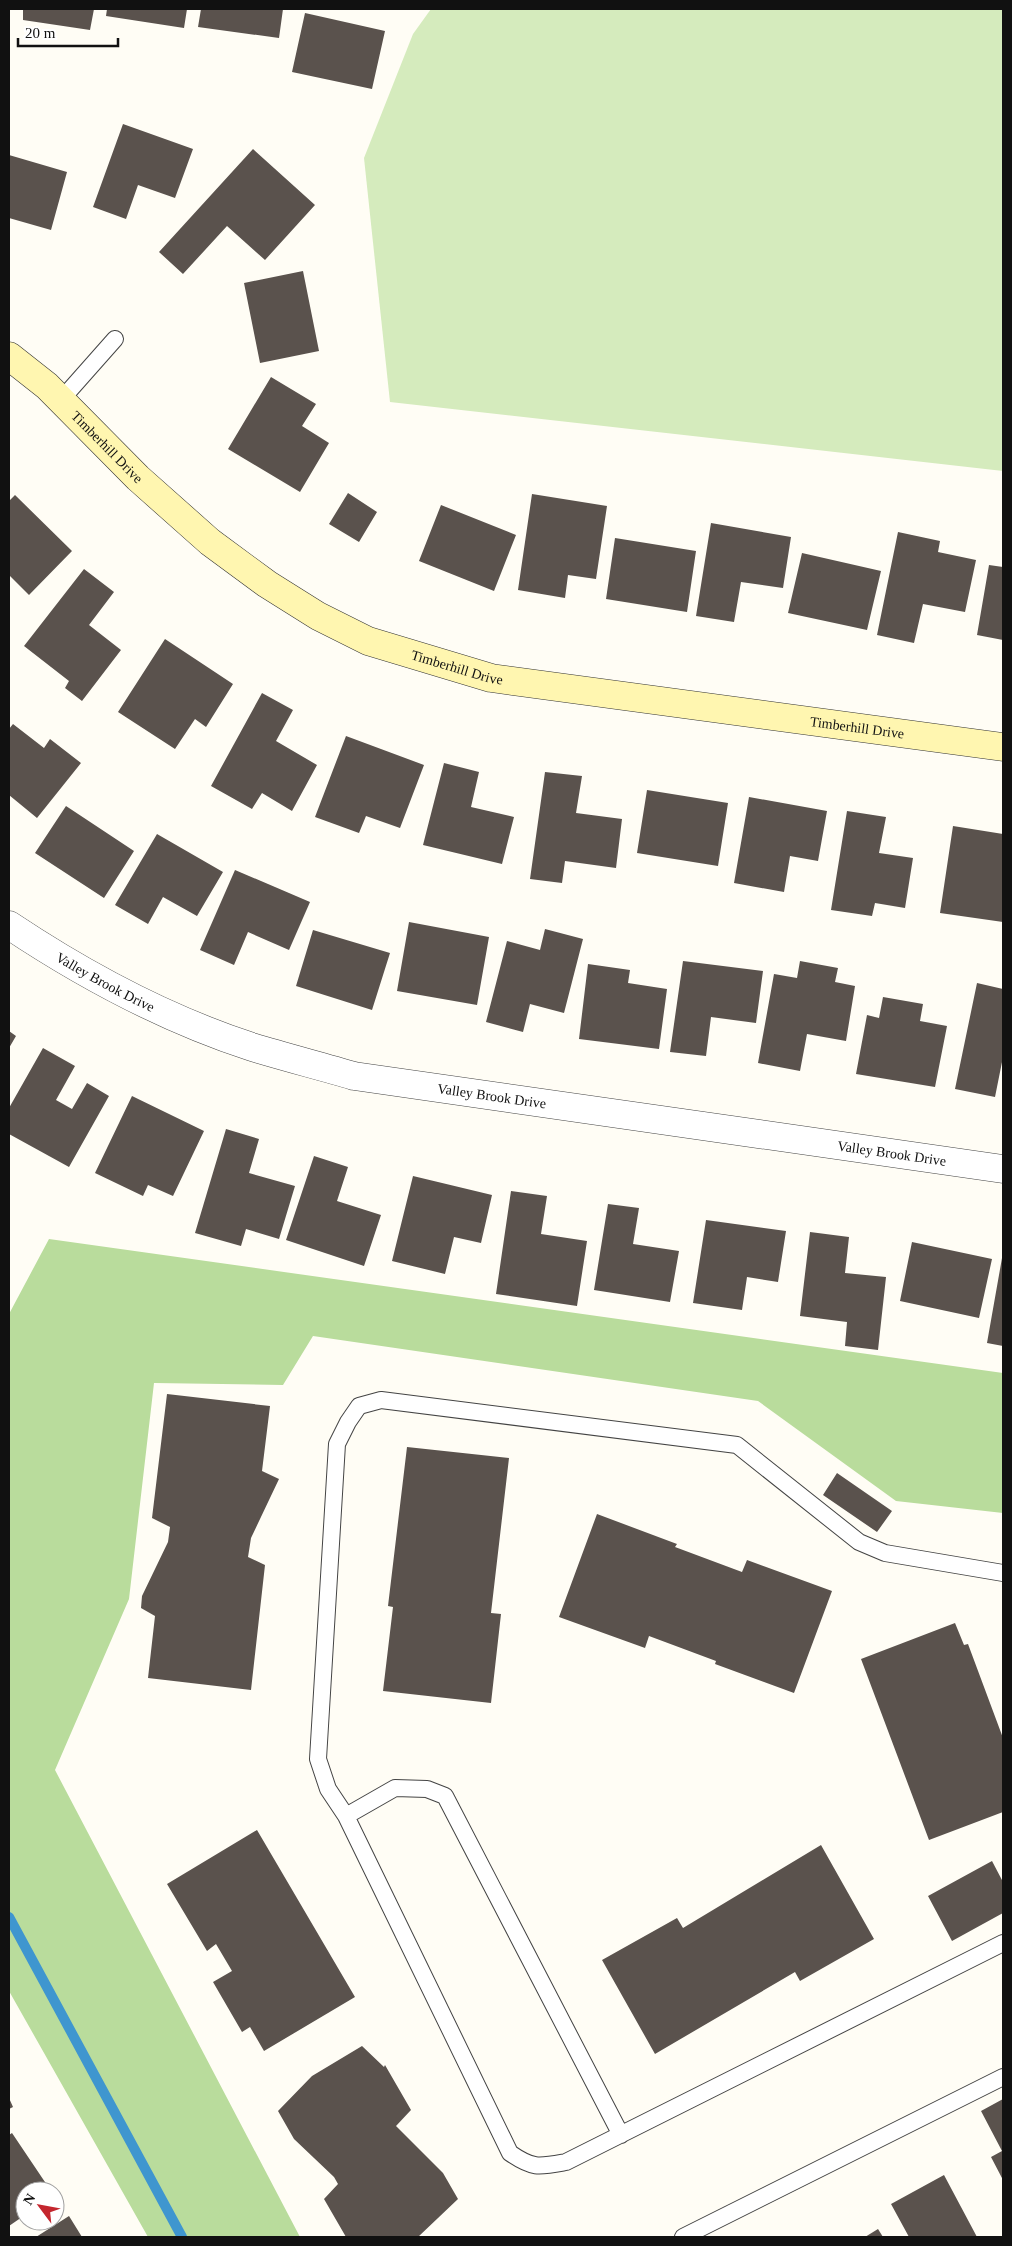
<svg xmlns="http://www.w3.org/2000/svg" width="1012" height="2246" font-family="'Times New Roman',serif">
<style>
.green{fill:#d5ebbd}
.forest{fill:#b9dc9c}
.lines{fill:none;stroke-linecap:round;stroke-linejoin:round}
.stream{stroke:#3f96cf;stroke-width:10}
.building{fill:#5a524d}
.lane-casing{stroke:#444;stroke-width:18}
.street-casing{stroke:#444;stroke-width:29}
.secondary-casing{stroke:#333;stroke-width:29}
.lane{stroke:#fff;stroke-width:16}
.street{stroke:#fff;stroke-width:28}
.secondary{stroke:#fff6b0;stroke-width:28}
.labels{text-anchor:middle;dominant-baseline:central;stroke-width:5;stroke-linejoin:round;paint-order:stroke}
.street-label{font-size:14px;fill:#111;stroke:#fff}
</style>
<rect width="100%" height="100%" fill="#fffdf5"/>
<path class="green" d="M431 9H1003V471L390 402 364 158 413 34Z"/>
<path class="forest" d="M49 1239 1003 1373V1513L896 1501 758 1401 313 1336 283 1385 154 1383 129 1599 55 1770 300 2237H148L9 1991V1314Z"/>
<g class="lines">
<path class="stream" d="M9 1917 182 2237"/>
</g>
<path class="building" d="M23 9H94L90 30 23 20Z
M107 9H187L184 28 106 16Z
M201 9H283L279 38 198 27Z
M305 13 385 31 372 89 292 72Z
M123 124 193 149 175 198 138 185 126 219 93 207Z
M253 149 315 205 265 260 227 226 183 274 159 252Z
M9 155 67 172 51 230 9 218Z
M303 271 319 351 260 363 244 283Z
M271 377 316 404 302 426 329 443 300 492 228 449Z
M348 493 377 512 359 542 329 524Z
M532 494 607 506 596 579 568 575 565 598 518 590Z
M15 495 72 551 29 595 9 575V501Z
M441 505 516 535 494 591 419 561Z
M711 523 791 537 783 588 741 582 734 622 696 616Z
M898 532 940 541 938 552 976 560 965 612 923 604 914 643 877 635Z
M615 538 696 551 687 612 606 599Z
M802 553 881 571 867 630 788 613Z
M989 565 1003 567V640L977 635Z
M84 569 114 592 89 625 121 650 82 701 65 688 69 681 24 646Z
M165 639 233 684 206 727 195 719 175 749 118 712Z
M262 693 293 710 276 741 317 765 292 811 262 793 252 809 211 786Z
M13 724 44 748 50 739 81 763 37 818 9 795V729Z
M346 736 424 765 400 828 366 816 359 833 315 817Z
M444 763 479 772 471 807 514 817 502 864 423 845Z
M545 772 582 776 576 813 622 819 616 868 565 861 562 883 530 879Z
M647 790 728 803 718 866 637 853Z
M749 797 827 811 818 861 790 856 784 892 734 883Z
M66 806 134 851 104 898 35 853Z
M847 811 886 817 879 853 913 858 905 908 875 903 872 916 831 910Z
M953 826 1003 834V922L940 913Z
M157 834 223 872 197 916 163 897 148 924 115 905Z
M235 870 310 902 289 950 248 932 234 965 200 950Z
M409 922 489 937 477 1005 397 991Z
M545 929 583 939 564 1013 530 1004 523 1032 486 1022 507 941 540 950Z
M313 930 390 953 372 1010 296 986Z
M683 961 763 971 756 1023 711 1017 706 1056 670 1052Z
M800 961 838 968 835 982 855 986 846 1041 807 1034 800 1071 758 1063 774 974 797 978Z
M588 964 630 970 628 983 667 989 659 1049 579 1039Z
M977 983 1003 989V1057L995 1097 955 1089Z
M883 997 923 1004 920 1021 947 1026 935 1087 856 1074 867 1015 879 1018Z
M9 1031 16 1036 9 1048Z
M43 1048 75 1066 56 1100 72 1109 87 1083 109 1096 69 1167 9 1134V1108Z
M132 1096 204 1131 173 1196 148 1185 143 1196 95 1173Z
M226 1129 259 1139 249 1173 295 1186 279 1239 246 1229 241 1246 195 1233Z
M314 1156 348 1167 337 1201 381 1215 364 1266 286 1240Z
M413 1176 492 1195 481 1243 454 1237 445 1274 392 1261Z
M511 1191 547 1196 541 1234 587 1241 577 1306 496 1294Z
M608 1204 639 1208 633 1244 679 1251 670 1302 594 1290Z
M706 1220 786 1231 778 1282 747 1277 742 1310 693 1303Z
M810 1232 849 1237 845 1273 886 1277 878 1350 845 1346 847 1322 800 1316Z
M912 1242 992 1259 979 1318 900 1301Z
M1002 1258H1003V1346L987 1343Z
M167 1394 270 1406 262 1471 279 1479 251 1538 248 1557 265 1565 251 1690 148 1678 155 1616 141 1608 142 1596 168 1542 170 1527 152 1518Z
M407 1447 509 1458 491 1613 501 1614 491 1703 383 1691 393 1607 388 1606Z
M837 1473 892 1511 877 1532 823 1495Z
M597 1514 677 1544 675 1547 742 1572 747 1560 832 1591 794 1693 715 1664 716 1661 649 1636 645 1648 559 1617Z
M955 1623 964 1645 968 1644 1003 1738V1812L929 1840 861 1659Z
M257 1830 355 1997 264 2051 250 2027 242 2032 213 1982 232 1971 216 1944 207 1951 167 1884Z
M821 1845 874 1939 800 1981 795 1972 655 2054 602 1960 677 1918 683 1928Z
M992 1861 1003 1882V1913L952 1941 928 1896Z
M362 2046 384 2067 385 2065 411 2110 396 2126 443 2173 458 2199 418 2237H346L324 2199 338 2184 334 2177 294 2139 278 2111 312 2076Z
M9 2098 13 2107 9 2109Z
M1003 2099V2180L991 2157 1002 2151 981 2111Z
M12 2133 51 2191H25V2215L9 2226V2135Z
M944 2175 977 2237H909L891 2204Z
M69 2216 82 2237H36Z
M878 2229 883 2237H865Z"/>
<g class="lines">
<defs>
<path id="lane" d="M61 400 115 339
M1003 1573 885 1553 859 1542 737 1445 381 1400 359 1406 348 1422 337 1444 318 1759 328 1789 346 1816 510 2153C533 2169 539 2167 566 2162L1003 1943
M346 1816 395 1788 427 1789 445 1796 621 2135
M683 2237 1003 2077"/>
<g id="street">
<path id="s1" d="M9 925C84 975 166 1019 252 1047 285 1057 320 1066 354 1076L1003 1169"/>
</g>
<g id="secondary">
<path id="s2" d="M9 356 47 386 138 478 210 542 267 584 318 616 368 641 491 678 1003 747"/>
</g>
</defs>
<use href="#lane" class="lane-casing"/>
<use href="#street" class="street-casing"/>
<use href="#secondary" class="secondary-casing"/>
<use href="#lane" class="lane"/>
<use href="#street" class="street"/>
<use href="#secondary" class="secondary"/>
</g>
<g class="labels">
<g class="street-label">
<text stroke="none"><textPath href="#s2" startOffset="134">Timberhill Drive</textPath></text>
<text stroke="none"><textPath href="#s2" startOffset="554">Timberhill Drive</textPath></text>
<text stroke="none"><textPath href="#s2" startOffset="959">Timberhill Drive</textPath></text>
<text stroke="none"><textPath href="#s1" startOffset="112">Valley Brook Drive</textPath></text>
<text stroke="none"><textPath href="#s1" startOffset="518">Valley Brook Drive</textPath></text>
<text stroke="none"><textPath href="#s1" startOffset="922">Valley Brook Drive</textPath></text>
</g>
</g>
<rect width="1012" height="2246" fill="none" stroke="#111111" stroke-width="20"/>
<g transform="translate(40 2206) rotate(302)"><circle r="24" fill="#ffffff" stroke="#a0a0a0"/>
<path d="M0-4L9 19L0 12L-9 19Z" fill="#c4262e"/>
<text y="-8" font-size="14" font-weight="bold" text-anchor="middle" fill="#111111">N</text>
</g>
<path d="M18 38v8h100v-8" fill="none" stroke="#111111" stroke-width="2.5"/>
<text x="25" y="38" font-size="15" fill="#111111" stroke="#ffffff" stroke-width="4" paint-order="stroke">20 m</text>
</svg>
